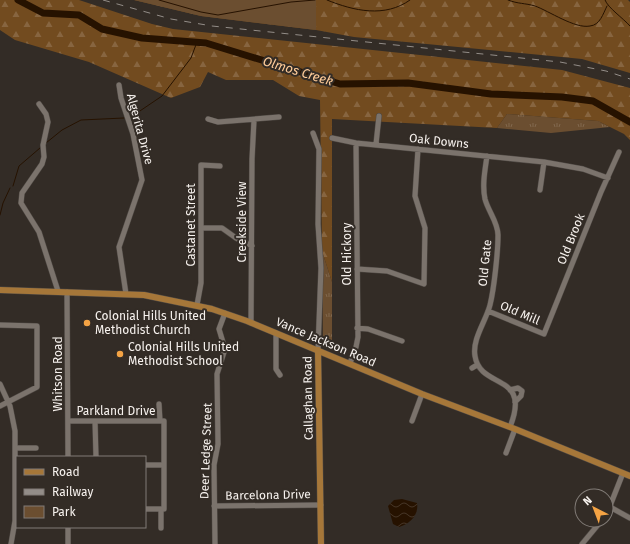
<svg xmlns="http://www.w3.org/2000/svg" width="630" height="544" font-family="'Fira Sans',sans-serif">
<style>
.grass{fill:url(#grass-tufts)}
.forest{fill:url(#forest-firs)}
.green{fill:#6b4e30}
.water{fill:url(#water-waves)}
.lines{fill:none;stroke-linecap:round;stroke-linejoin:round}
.stream{stroke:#261200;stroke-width:1}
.river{stroke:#261200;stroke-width:7}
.minor-casing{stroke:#504a45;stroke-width:6}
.major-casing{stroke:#504a45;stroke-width:7}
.minor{stroke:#7b736c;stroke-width:5}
.major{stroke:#a67739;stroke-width:6}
.rail{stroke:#938d88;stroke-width:1;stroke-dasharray:7 7;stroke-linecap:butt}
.poi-dot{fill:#f4a344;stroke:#332c26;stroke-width:1.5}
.labels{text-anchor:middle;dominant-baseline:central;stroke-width:4;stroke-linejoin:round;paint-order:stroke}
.street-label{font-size:12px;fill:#f7f2ee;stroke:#332c26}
.poi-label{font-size:12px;fill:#f7f2ee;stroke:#332c26;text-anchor:start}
.water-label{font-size:13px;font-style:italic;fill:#fc9;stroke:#332c26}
</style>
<defs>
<pattern id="grass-tufts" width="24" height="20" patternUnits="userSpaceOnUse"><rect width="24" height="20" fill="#6b4e30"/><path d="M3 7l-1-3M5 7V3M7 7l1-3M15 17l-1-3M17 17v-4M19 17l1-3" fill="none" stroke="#81684e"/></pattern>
<pattern id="forest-firs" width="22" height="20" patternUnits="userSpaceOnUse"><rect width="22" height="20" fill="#724b1f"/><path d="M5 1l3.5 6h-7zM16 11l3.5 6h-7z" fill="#876540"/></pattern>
<pattern id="water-waves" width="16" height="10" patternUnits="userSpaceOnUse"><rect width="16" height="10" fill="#261200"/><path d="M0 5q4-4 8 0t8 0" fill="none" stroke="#463526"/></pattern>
</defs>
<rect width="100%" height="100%" fill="#332c26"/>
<path class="grass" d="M507 114 598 121 610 127 551 133 497 128Z
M322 251 332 282V350L323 346Z"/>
<path class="forest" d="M0 0H79L152 24 173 29 562 70 630 88V140L624 134 598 121 507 114 497 128 332 119V282L322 251 320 100 299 96 273 80H226L208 72 200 87 171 98 89 62 15 40 0 30Z
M134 0H628L630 2V73L582 59 354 37 316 30 201 16Z"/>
<path class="green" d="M134 0H316V30L201 16Z"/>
<path class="water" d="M402 499 417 503C419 515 410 524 399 527L393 524 388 506 394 500Z"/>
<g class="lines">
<path class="stream" d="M159 0 201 12 218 15 291 2 315 0
M327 0C354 11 385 18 410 0
M508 0C518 4 525 3 535 6 549 11 575 29 590 26 600 25 603 14 607 6
M605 0C608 8 623 18 630 26
M131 117 162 96 191 58 197 42
M46 143 62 130 81 120 124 118
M13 186 19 166 40 148
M0 215 3 203 10 188"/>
<path class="river" d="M18 0 43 13 79 15 102 29 142 38 206 43 340 84 408 83 491 94 562 97 593 101 630 122"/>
<defs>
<path id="minor" d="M119 85 121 98 133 134 142 180 119 247 126 294
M39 104 46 114 48 122 43 145 44 157 42 164 22 193 21 203 39 232 58 291
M208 119 218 122 279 117
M313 133 319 149 318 224 321 268 318 350
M332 138 356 143 544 162 583 169 608 178
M376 144 379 116
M487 156C485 170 482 185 485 199 488 211 498 222 498 235 498 252 494 289 490 305 486 321 472 339 475 356 480 390 532 372 510 427
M540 190 544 162
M201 228H222L236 238 252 246
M357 269 387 271 424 284 425 228 415 196 418 149
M67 292 68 457
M197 305 201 283V165L220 166
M488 311 544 334 601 192 619 152
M251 323 252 159 254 120
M0 325 37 326V387L0 406
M357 328 368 329 402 341
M276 333V369L280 375
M350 363 356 347 358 337 356 143
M472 368 477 365
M0 384 10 406 15 431V521L11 544
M510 390 518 388 522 391 521 396 515 402
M159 404 160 421
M68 421H164V509H145
M95 421 96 457
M412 421 422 394
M15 448H36
M506 453 515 429
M145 465H164
M214 506 321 505
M610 507 630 518
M606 516 623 473
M68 527V544
M161 528V509
M215 544 214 465 218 444 217 374 225 349 219 329 225 313
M582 544 602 520"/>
<path id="major" d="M0 290 144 295 212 309 247 321 422 394 515 429 630 476
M318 350 321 544"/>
</defs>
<use href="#minor" class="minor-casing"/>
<use href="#major" class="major-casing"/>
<use href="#minor" class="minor"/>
<use href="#major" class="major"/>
<path class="rail" d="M103 0 171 19 212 26 560 62 606 71 630 79"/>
</g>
<g class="poi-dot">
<circle cx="87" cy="323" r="4"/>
<circle cx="120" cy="354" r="4"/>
</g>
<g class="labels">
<g class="street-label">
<text transform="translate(140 129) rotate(75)">Algerita Drive</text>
<text transform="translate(439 141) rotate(6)">Oak Downs</text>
<text transform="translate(242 222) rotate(-90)">Creekside View</text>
<text transform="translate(191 225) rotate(-90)">Castanet Street</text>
<text transform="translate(571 239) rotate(-68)">Old Brook</text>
<text transform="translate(347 254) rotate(-90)">Old Hickory</text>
<text transform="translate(485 263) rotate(-84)">Old Gate</text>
<text transform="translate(520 313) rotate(23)">Old Mill</text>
<text transform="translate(326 342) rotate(23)">Vance Jackson Road</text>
<text transform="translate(58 374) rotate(-90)">Whitson Road</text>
<text transform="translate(308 398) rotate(-91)">Callaghan Road</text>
<text x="116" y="411">Parkland Drive</text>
<text transform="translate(206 451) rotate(-88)">Deer Ledge Street</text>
<text transform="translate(268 495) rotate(-1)">Barcelona Drive</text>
</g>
<g class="poi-label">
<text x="95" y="316">Colonial Hills United<tspan x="95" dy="14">Methodist Church</tspan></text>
<text x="128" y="347">Colonial Hills United<tspan x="128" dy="14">Methodist School</tspan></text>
</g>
<g class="water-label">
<text transform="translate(298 71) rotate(17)">Olmos Creek</text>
</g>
</g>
<rect x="16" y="456" width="130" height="72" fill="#332c26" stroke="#817b76"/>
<rect x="24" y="469" width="20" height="6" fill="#a67739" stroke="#817b76"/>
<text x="52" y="476" font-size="12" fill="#f7f2ee">Road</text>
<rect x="24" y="489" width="20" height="6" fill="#938d88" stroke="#817b76"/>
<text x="52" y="496" font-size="12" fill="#f7f2ee">Railway</text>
<rect x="24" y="506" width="20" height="12" fill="#6b4e30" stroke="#817b76"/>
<text x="52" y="516" font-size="12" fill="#f7f2ee">Park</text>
<g transform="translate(594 508) rotate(318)"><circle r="19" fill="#332c26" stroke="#817b76"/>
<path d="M0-3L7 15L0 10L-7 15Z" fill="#f4a344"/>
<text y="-6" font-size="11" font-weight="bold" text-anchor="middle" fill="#f7f2ee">N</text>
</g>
</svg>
